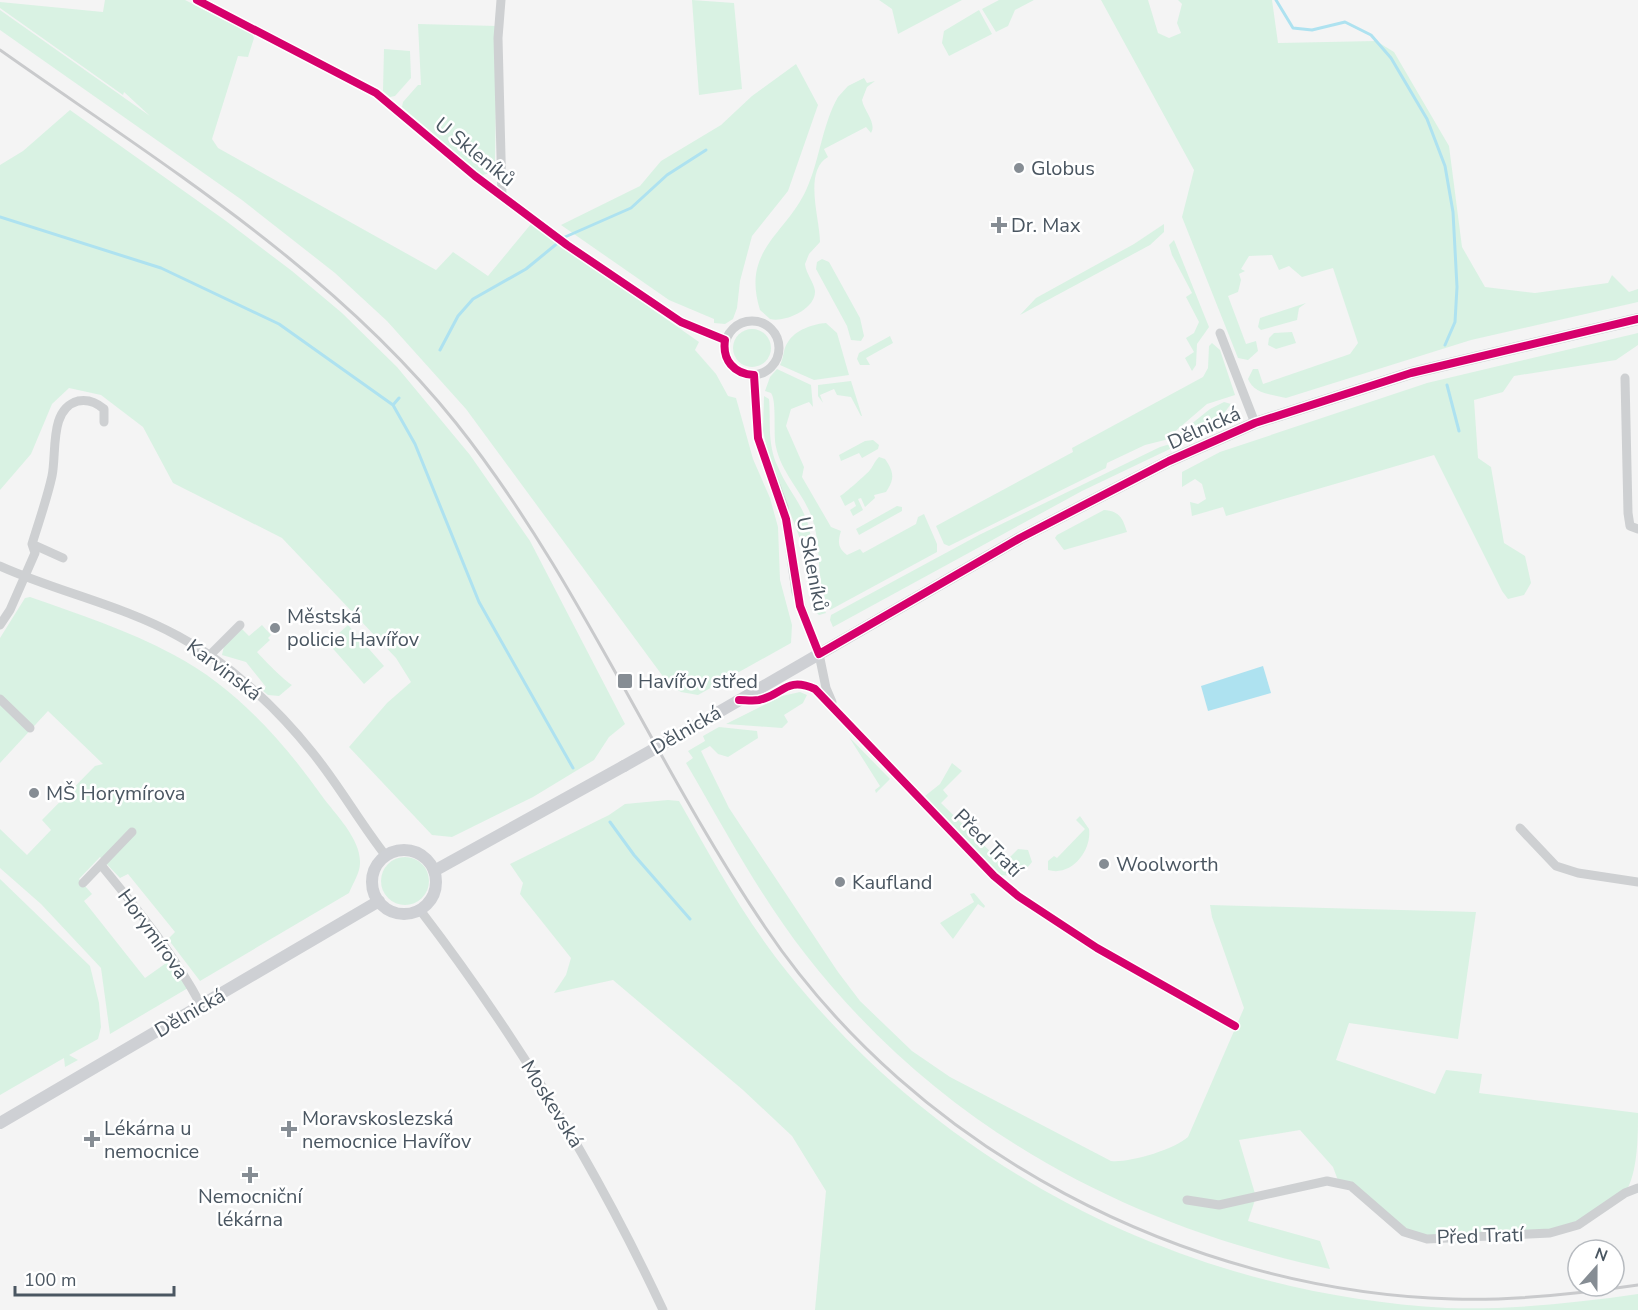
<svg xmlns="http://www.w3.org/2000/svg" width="1638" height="1310" font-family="'Nunito Sans',sans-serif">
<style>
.green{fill:#d9f2e3}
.water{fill:#aee2f0}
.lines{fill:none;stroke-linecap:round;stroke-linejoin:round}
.stream{stroke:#aee2f0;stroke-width:3}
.street{stroke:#ced0d2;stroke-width:9}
.secondary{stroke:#ced0d4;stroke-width:12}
.rail{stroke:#c9cacc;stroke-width:3}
.secondary-bridge{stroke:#ced0d4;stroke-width:12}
.cycleway-casing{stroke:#fff;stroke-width:11}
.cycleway{stroke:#d6006c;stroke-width:8}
.poi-dot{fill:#868d94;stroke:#fff;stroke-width:2}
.labels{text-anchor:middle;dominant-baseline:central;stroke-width:5;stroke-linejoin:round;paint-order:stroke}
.street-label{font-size:20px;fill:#4a5661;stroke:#fff}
.poi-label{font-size:20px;fill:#4a5661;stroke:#fff;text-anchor:start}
</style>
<rect width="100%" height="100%" fill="#f4f4f4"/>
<path class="green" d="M105 0H185L252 34 254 38 248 57 238 56 212 139 218 148 436 270 453 252 488 276 531 224 699 342 695 350 716 374 728 396 736 398 753 459 770 498 778 527 780 580 792 625 791 643 698 695 681 692 670 686 466 409 387 321 335 273 242 200 0 30V10L150 116 124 92 123 95 0 8V2L103 12Z
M692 0 734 3 742 89 699 95Z
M879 0H962L898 34 892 9Z
M999 0H1034L1015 10 1008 26 996 32 982 9Z
M1101 0H1148L1158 33 1169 38 1181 33 1177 23 1182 4 1178 0H1272L1278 43 1376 41 1394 52 1449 146 1462 247 1485 287 1535 293 1608 283 1612 275 1629 292 1638 289V302L1471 340 1286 398C1270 394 1254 394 1248 379L1253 369H1258L1263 384 1350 354 1358 343 1333 268 1302 277 1289 266 1279 270 1272 255 1249 256 1241 269 1245 271 1239 274 1241 280 1238 292 1228 296 1246 344 1256 341 1258 351 1248 360 1238 358 1182 217 1194 170Z
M979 10 992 34 949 56 942 43 944 31Z
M418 24 497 26 495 162 491 173 482 175 402 107 403 102 418 85H421Z
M384 49 410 51 411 78 395 96 390 97 383 91Z
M796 64 818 105 788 191 752 236 740 281 737 308 733 319 725 324 714 323V319L669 300 561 225 640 186 661 161 721 125 752 96Z
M864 78 867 83 875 81 867 87 862 100C864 111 877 123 871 133L866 127 824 149 828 157C803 171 820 219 820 242L809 254 805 264C806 274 814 282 815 291 816 309 785 323 770 319L760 310C741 249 787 234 807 188 820 159 822 125 838 97L848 86Z
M70 110 226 221 292 271 342 313 397 367 470 455 530 541 625 724 609 737 594 760 533 797 452 837 432 835 349 747 387 703 411 682 396 658 282 538 173 483 143 427 101 395 69 388 52 404 31 454 0 490V165L23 151Z
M1164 224V232L1150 245 1020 315 1036 298 1134 244Z
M1174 240 1209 327 1197 344 1196 365 1192 371 1185 358 1194 352 1186 338 1194 333 1199 322 1186 297 1192 293 1172 255 1169 245Z
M822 259 829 262 860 318 864 336 861 341 851 340 847 326 816 269 817 262Z
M1306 303 1299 308 1297 320 1261 330 1258 327 1260 318Z
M826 323 837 333 849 375 814 380 780 365C784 358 783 348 788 342 795 330 813 324 826 323Z
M733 348a19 19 0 1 1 38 0a19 19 0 1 1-38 0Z
M1292 332 1296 343 1276 349 1268 345 1269 338 1274 333Z
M1638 333V345L1616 360 1514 376 1503 392 1474 400 1478 458 1491 467 1504 543 1525 556 1531 583 1524 595 1508 599 1502 591 1434 455 1226 516 1223 507 1192 516 1190 502 1198 504 1206 499 1202 484 1195 479 1182 487V472L1220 452 1427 383Z
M890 336 893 343 866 358 870 365H860L857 359 859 353Z
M1212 343 1220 350 1235 395 1207 404 1165 440 1145 445 1107 463 1106 468 949 546 944 544 936 526 1073 452 1072 448 1203 377 1208 368 1209 346Z
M777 369 811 385 813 407 809 402 791 409 786 426 804 467 802 477 831 527 841 531C838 541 837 547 847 555L860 549 863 553 916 524 918 517 924 514 937 544V552L830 610C814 577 823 554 813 521 805 494 782 475 776 447 773 434 777 401 771 393L765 391 770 377Z
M851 381 862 416H861L851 397 837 395 834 389 820 395 823 403 818 396V385Z
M764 396 769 399C771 423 767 444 778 467 787 489 803 504 809 528 817 560 809 583 826 613L819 615 814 610 807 544H802L769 457 763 431Z
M1224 402 1231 404 1218 421 1175 437 1210 409Z
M1195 437 1082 491 833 627 830 620 831 615 979 535 1160 447Z
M873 440 879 445 878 449 862 458 859 453 841 461 839 455 865 441Z
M879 457 885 459C894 472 895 479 886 492L874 495 875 498 865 507 861 498 858 499 863 510 853 516 850 510 856 506 854 501 845 506 840 496C843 495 869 472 870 470 874 465 874 462 879 457Z
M897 506 902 507V511L859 535 856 529Z
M1104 510C1120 511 1123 519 1127 532L1064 550 1055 538 1057 535Z
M30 597C78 614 128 630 174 655 235 687 283 741 322 796 335 814 361 839 360 863 360 873 353 883 349 893L200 981 168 939 175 932 128 874 120 878 100 857 79 879 92 894 84 901 145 978 169 961 188 988 110 1034 101 968 41 904 0 868V829L27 855 51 830 42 820 95 766 103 764 48 711 0 763V638L25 598Z
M262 625 271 635 268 638 270 640 257 652C263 659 285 681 292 685L279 696 268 695 262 690 266 687 246 662 222 655 224 646 242 629 249 636Z
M348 625 384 666 364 684 328 643Z
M800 692 807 695 803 703 784 715 788 722 782 728 726 724 782 696Z
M719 727 757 731 758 738 728 757 718 754 710 746 701 751 729 808 838 972 860 1001 912 1051 950 1077 1111 1161C1129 1163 1173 1150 1188 1137L1244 1008 1212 917 1210 905 1476 912 1458 1039 1349 1023 1336 1060 1435 1094 1446 1070 1482 1074 1479 1093 1638 1113C1638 1135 1638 1174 1625 1193 1615 1206 1565 1230 1549 1233 1526 1238 1420 1242 1403 1232 1380 1218 1366 1189 1339 1183L1333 1167 1300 1130 1239 1140 1256 1197 1248 1221 1320 1241 1330 1269C1120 1224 939 1125 806 955 759 895 724 828 686 763L693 758 688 751 705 741 703 736Z
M849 737 890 779 876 793 875 790 880 786Z
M952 763 962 771 943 790 948 796 941 803 1003 864 1018 849 1028 850 1032 862C1025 872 1012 877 1001 875L925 796 940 784Z
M668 800 679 801C712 859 745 920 788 973 949 1173 1189 1294 1447 1308 1511 1310 1575 1303 1638 1294V1310H815L826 1191 792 1136 743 1090 613 980 554 993 566 975 571 958 520 894 523 883 510 864 609 815 625 804Z
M1080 816 1089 829C1092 850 1072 877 1048 870V861L1054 856 1057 858 1085 829 1076 820Z
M381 881a24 24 0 1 1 48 0a24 24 0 1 1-48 0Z
M0 879 90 966 99 1003 101 1027 98 1039 69 1055 78 1060 65 1067 64 1058 0 1095Z
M974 893 985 906 984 908 978 904 953 939 940 923 974 902 970 894Z"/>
<path class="water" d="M1263 666 1271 693 1208 711 1201 686Z"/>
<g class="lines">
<path class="stream" d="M1276 0 1293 28 1312 30 1345 22 1371 35 1391 58 1427 119 1445 166 1453 212 1457 287 1455 322 1445 345
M0 217 161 268 279 324 393 405 415 444 479 602 573 768
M440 350 458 316 473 299 526 269 565 237 631 208 667 175 706 150
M1447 385 1459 431
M393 405 399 398
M610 822 634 855 690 919"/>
<path class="street" d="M197 0 376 93 475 176 567 245 681 322 725 340
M501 0 498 38 502 196
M725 348a27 27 0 1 1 54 0a27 27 0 1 1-54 0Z
M1220 333 1255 423
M754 375 758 438 784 507 796 592 819 654 826 688 832 702
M1625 378 1628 513 1630 526 1638 529
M32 544 63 558
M0 566C58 592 122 605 178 636 229 663 276 707 312 752 339 785 360 823 386 856
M0 625 10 610 35 553 32 544C39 521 47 499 52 476 57 452 49 409 78 401 88 399 96 402 104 409V422
M210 655 240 625
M0 699 30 728
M742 700C748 700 755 701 761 700 782 693 791 678 815 689L994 876 1018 896 1097 948 1235 1026
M1520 828 1556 866 1578 873 1638 882
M101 865C138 910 174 954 202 1007
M83 883 132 832
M420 910C515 1034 597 1169 663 1310
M1187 1200 1219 1205 1327 1181 1351 1186 1404 1232 1427 1239 1550 1233 1578 1225 1625 1193 1638 1188"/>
<path class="secondary" d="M686 731 1020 538 1169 461 1255 423 1411 373 1638 319
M372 882a32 32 0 1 1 64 0a32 32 0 1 1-64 0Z
M434 871 624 766
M0 1123 379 901"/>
<path class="rail" d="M0 50C160 163 332 268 456 423 579 578 654 763 765 927 915 1150 1185 1291 1453 1299 1515 1301 1577 1294 1638 1285"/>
<path class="secondary-bridge" d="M624 766 686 731"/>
<defs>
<path id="cycleway" d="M197 0 376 93 475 176 567 245 681 322 725 340C722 360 734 374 754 375L758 438 786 519 800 606 819 654 1020 538 1169 461 1255 423 1411 373 1638 319
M739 700C745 700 753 701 759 700 783 695 786 676 815 689L994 876 1018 896 1097 948 1235 1026"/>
</defs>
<use href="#cycleway" class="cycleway-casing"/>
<use href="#cycleway" class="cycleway"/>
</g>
<g class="poi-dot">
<circle cx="1019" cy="168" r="6"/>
<path d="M996 216h6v6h6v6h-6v6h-6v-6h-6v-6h6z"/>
<circle cx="275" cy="628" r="6"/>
<rect x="617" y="673" width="16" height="16" rx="3"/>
<circle cx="34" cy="793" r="6"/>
<circle cx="1104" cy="864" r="6"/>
<circle cx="840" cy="882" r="6"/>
<path d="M286 1120h6v6h6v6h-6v6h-6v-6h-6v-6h6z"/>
<path d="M89 1130h6v6h6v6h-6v6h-6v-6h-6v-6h6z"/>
<path d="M247 1166h6v6h6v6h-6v6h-6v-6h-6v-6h6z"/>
</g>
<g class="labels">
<g class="street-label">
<text transform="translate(475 152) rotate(39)">U Skleníků</text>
<text transform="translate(1204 428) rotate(-24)">Dělnická</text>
<text transform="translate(812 564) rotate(79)">U Skleníků</text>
<text transform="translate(224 670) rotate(37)">Karvinská</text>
<text transform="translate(686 730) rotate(-30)">Dělnická</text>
<text transform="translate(988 843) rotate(45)">Před Tratí</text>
<text transform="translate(153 934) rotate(54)">Horymírova</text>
<text transform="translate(190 1013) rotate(-30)">Dělnická</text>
<text transform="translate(552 1104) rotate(58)">Moskevská</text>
<text transform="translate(1480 1236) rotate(-2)">Před Tratí</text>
</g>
<g class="poi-label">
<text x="1031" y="168">Globus</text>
<text x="1011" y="225">Dr. Max</text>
<text x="287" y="616">Městská<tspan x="287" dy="23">policie Havířov</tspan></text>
<text x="638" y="681">Havířov střed</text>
<text x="46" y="793">MŠ Horymírova</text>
<text x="1116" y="864">Woolworth</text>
<text x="852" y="882">Kaufland</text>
<text x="302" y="1118">Moravskoslezská<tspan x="302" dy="23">nemocnice Havířov</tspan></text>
<text x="104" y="1128">Lékárna u<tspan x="104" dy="23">nemocnice</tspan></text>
<text x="250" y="1196" text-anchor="middle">Nemocniční<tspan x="250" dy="23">lékárna</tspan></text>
</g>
</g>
<g transform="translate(1596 1268) rotate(21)"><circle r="28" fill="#ffffff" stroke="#b7bbc0" stroke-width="1.5"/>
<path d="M0-4.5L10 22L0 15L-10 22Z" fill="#868d94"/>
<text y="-9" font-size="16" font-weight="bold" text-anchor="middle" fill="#4a5661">N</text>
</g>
<path d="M15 1286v9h159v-9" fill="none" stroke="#4a5661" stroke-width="3"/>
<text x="24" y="1286" font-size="18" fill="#4a5661" stroke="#ffffff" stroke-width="4.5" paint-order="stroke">100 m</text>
</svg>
